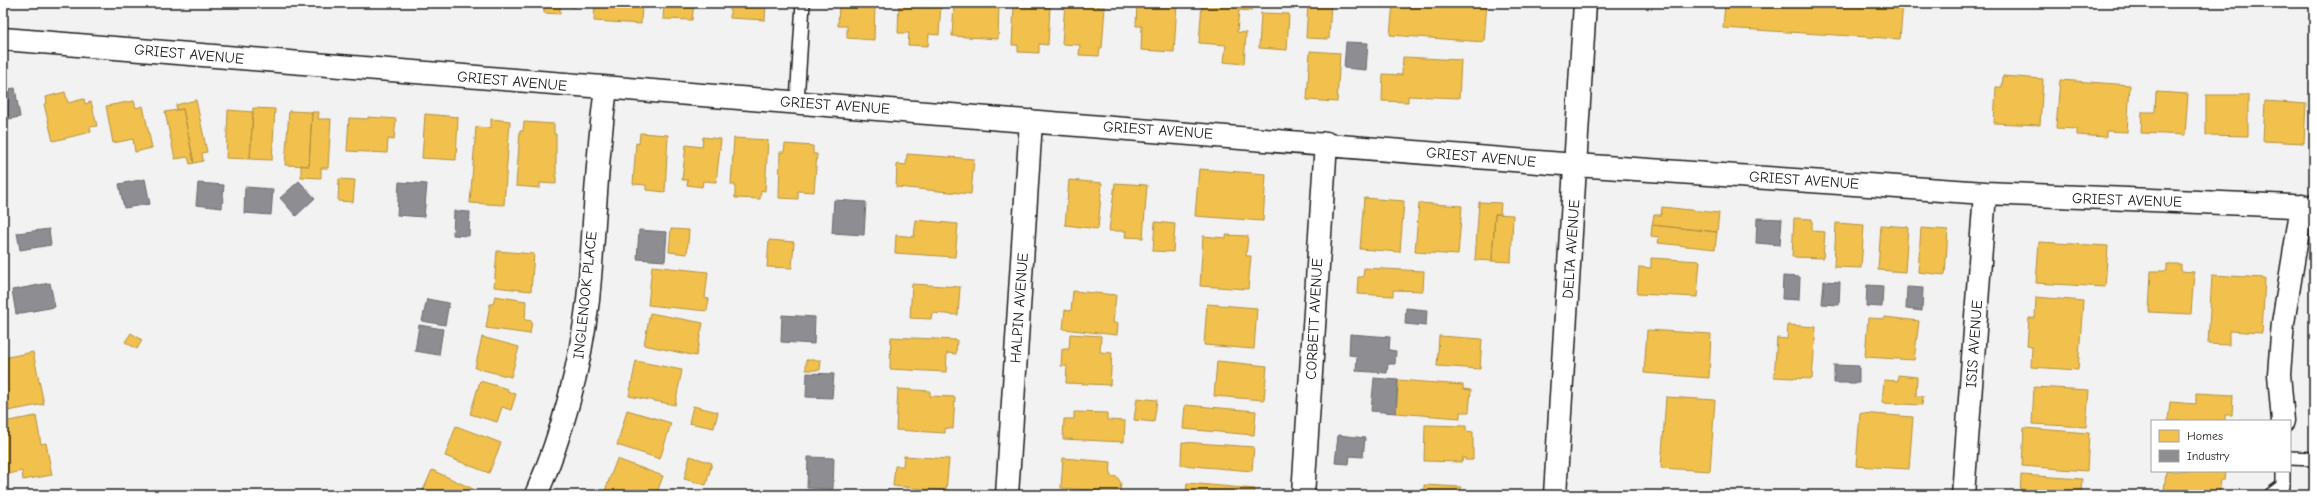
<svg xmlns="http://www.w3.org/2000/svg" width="2317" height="498" font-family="'Comic Neue',sans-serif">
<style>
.homes{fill:#f2c14e;stroke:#b2903f}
.industry{fill:#8d8d92;stroke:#6b6b6f}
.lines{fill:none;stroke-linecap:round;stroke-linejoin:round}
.lane-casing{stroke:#1c1c1c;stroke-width:16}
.street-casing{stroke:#1c1c1c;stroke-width:25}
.secondary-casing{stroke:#1c1c1c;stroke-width:25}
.lane{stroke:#fff;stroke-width:13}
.street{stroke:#fff;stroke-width:22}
.secondary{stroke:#fff;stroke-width:22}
.labels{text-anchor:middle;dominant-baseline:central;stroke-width:4;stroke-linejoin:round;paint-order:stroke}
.street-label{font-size:15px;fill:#1c1c1c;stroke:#fff}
</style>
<rect width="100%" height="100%" fill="#f2f2f2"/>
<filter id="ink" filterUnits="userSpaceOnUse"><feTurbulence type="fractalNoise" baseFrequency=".025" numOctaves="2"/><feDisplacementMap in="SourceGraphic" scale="8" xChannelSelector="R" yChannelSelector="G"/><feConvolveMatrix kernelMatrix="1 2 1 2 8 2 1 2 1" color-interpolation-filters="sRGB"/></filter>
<g filter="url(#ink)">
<path class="homes" d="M531 3H575V7L560 6V14L544 13V5H531Z
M595 3H642L641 24 594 21Z
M664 3H694L692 20 663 19Z
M730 3H766L765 20 730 18Z
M839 3H875L874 40 847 38V26H838Z
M899 3H941L939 35 929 34 928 46 908 45 909 33H898Z
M978 3H999L998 39 952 36 954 5 978 6Z
M1065 3H1099L1098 7H1105L1102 48H1100L1099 56 1079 55 1080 45 1062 44Z
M1137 3H1177L1174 52 1141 50 1142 26H1136Z
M1202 3H1251V11L1239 10 1237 32 1246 33 1244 64 1224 62 1226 45 1199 43Z
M1308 3H1331L1329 39 1306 38Z
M1393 3H1487L1484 42 1390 35Z
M1725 3H1903L1900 39 1723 28Z
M1014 6 1050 7 1048 45 1039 44V53L1018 52V45H1012Z
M1261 13 1289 14 1287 50 1259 48Z
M1310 51 1340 53 1337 102 1307 100Z
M1403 57 1461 60 1459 98 1408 96V102L1382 101 1383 74 1402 75Z
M2003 76 2043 79 2040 125 1994 123 1996 87H2002Z
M2060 80 2130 85 2127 132 2106 131V137L2077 135V129L2056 128Z
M65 92 68 103 84 99 85 104 91 102 97 126 90 127 91 132 53 141 44 104 47 103 46 97Z
M2156 92 2188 94 2185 135 2141 133 2142 112H2155Z
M2206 95H2248V136L2206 135Z
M196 100 207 152 202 153 203 161 194 163 183 109 177 110 176 105Z
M134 101 136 108 143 106 152 148 135 152 133 139 113 143 106 106Z
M2265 101 2306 104 2304 143 2263 141Z
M253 108 275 109 272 160 250 159Z
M183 109 194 163 190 164 188 157 175 159 165 112Z
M228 110 253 112 250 159 226 158Z
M289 111 312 112 309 166 285 165Z
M312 112H319L318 119H331L328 168H321V178L301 177V165L309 166Z
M425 114 458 117 456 160 422 158Z
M368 117 396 119 394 140 388 139 387 153 347 151 349 118 368 119Z
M491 119 510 121 504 205 470 203 476 127 491 128Z
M524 122 554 124V134H556V184L540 183V188L516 186 520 131H523Z
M640 133 668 135 665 192 646 190V185L633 184 636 143 639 144Z
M703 137 721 139 716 182 703 181 702 187 687 185 688 180H682L686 145 702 147Z
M734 138 768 140 765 191 761 190 760 199 735 198V185H731Z
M785 144 813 146V154H817L814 192 798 191V199L779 198 780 152H784Z
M907 154 974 159 971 194 896 187 897 164 906 165Z
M1199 169 1266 174 1263 221 1195 216Z
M339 179 355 180 353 202 338 201Z
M1069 180 1102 183 1098 229 1065 225Z
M1115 183 1147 185 1143 238 1125 237 1126 231H1109Z
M1364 198 1404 201 1400 252 1360 249Z
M1479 202 1501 203 1500 214H1495L1492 261 1475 260Z
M1419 203 1462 206 1458 255 1415 252Z
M1662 207 1719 213 1717 232 1652 225 1654 215H1661Z
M1495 214 1513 215 1511 262 1492 261Z
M1794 218 1812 219V231L1825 232 1823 258 1792 257Z
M916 220 958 224 955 257 895 253 896 235 914 237Z
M1155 222 1175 224 1173 252 1153 251Z
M1836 223 1864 225 1861 268 1834 267Z
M1652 225 1717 232 1715 249 1658 243 1659 237 1651 236Z
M1881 225 1908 227 1905 272 1878 270Z
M1921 228 1948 230 1945 275 1918 272Z
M671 229 689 230 687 254 669 252Z
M1226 235 1248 236 1246 256H1251L1248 289 1200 286 1203 236 1226 238Z
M769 240 794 242 792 268 767 267Z
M2039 242 2108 246 2105 287 2036 283Z
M497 251 534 254 531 291 494 287Z
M1651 258 1700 261 1697 297 1637 294 1639 267 1651 268Z
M2167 264H2181V271L2194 272 2191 314 2149 312 2151 271H2167Z
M652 266 708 272 705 298 709 299 707 311 648 305Z
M1364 268 1424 271 1423 291 1393 290V296L1357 294 1358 277H1363Z
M2212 275 2265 278 2262 333 2229 331V345L2208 344Z
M912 284 960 287 958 315 932 313 931 319 910 318Z
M1073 291 1116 295 1113 323H1118L1117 335 1063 329 1065 310 1071 311Z
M495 296 526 301 525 320 532 321 530 334 486 328 490 304H493Z
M2036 297 2083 301 2078 370 2031 367 2032 347 2027 346 2029 318H2035Z
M1207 304 1257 308 1254 349 1204 345Z
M650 313 703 323 696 356 644 345Z
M1885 317 1919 321 1914 360 1865 357 1868 318 1885 319Z
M1788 325 1816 327 1812 379 1774 377 1777 338 1787 339Z
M1647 330 1711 334 1709 378 1644 373Z
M131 333 142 340 137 349 125 342Z
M1070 334 1101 336 1100 352 1112 353 1110 385 1066 383 1067 366H1061L1062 349H1069Z
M1439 336 1482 339 1480 369 1437 366Z
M482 337 519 347 511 377 475 368Z
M891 337 957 340 956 354 947 353 946 372 890 369Z
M33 352 44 404 3 412V358Z
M806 360H821L820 370H806Z
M636 361 682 370 675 405 629 396Z
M1217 361 1267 366 1264 400 1214 396Z
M1898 375 1917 377 1916 396H1923L1922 405 1882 403 1884 380 1898 381Z
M1398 380 1463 385V389L1471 390 1469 412H1460V418L1396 413Z
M480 381 508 389 507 392 516 394 511 410 502 407 497 422 470 414Z
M2034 387 2089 390 2086 427 2032 424Z
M898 389 930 391V396L955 397 953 429 945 428V433L896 430Z
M2196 393 2233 395 2232 415H2225V421H2168L2170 402 2196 404Z
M1666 397 1715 400 1710 471 1661 468Z
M1137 398 1157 400 1154 422 1134 420Z
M1185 405 1256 411 1254 435 1183 429Z
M693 406 718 412 714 428 689 423Z
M627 410 671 423 660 459 617 445Z
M1074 412 1107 413V420L1125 421 1124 442 1063 439 1064 419H1074Z
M1860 413 1913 417 1909 469 1856 466Z
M36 416 41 444 46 443 52 475 23 480 22 471 3 475V422Z
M1425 425 1466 426V431L1473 432V460H1465V458L1463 457 1462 462 1424 461Z
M456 426 501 443 489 473 445 456Z
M2024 428 2089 433 2087 471 2022 466Z
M1182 442 1254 447 1252 471 1181 465Z
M690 456 712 463 706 485 684 479Z
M904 456 949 459 946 491 893 486 895 466H903Z
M1063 458 1111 462 1110 476 1117 477 1121 483 1120 490 1114 494 1102 493 1101 491 1061 488Z
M617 459 663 476 656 495H610L604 493Z
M432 470 473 489 470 495H421Z
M2166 471H2225L2224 480H2221L2219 495 2164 492Z
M2021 475 2082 479 2081 495H2020Z
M1187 483 1255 489 1254 495H1186Z
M1424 485 1461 487V495H1424Z
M1637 492 1664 494V495H1637Z
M1847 492 1901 495H1846Z"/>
<path class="industry" d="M1346 42 1368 43 1366 70 1344 68Z
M15 88 20 117 3 120V90Z
M145 179 150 204 124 208 119 184Z
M299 181 315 198 296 216 280 198Z
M399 182 427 184 424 217 397 215Z
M198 183 224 185 222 208 196 205Z
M245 187 273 189 271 215 244 213Z
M834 200 866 202 864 235 832 233Z
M454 211 470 212 469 236 453 235Z
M1757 218 1782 219 1780 245 1756 243Z
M49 229 51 245 20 250 17 233Z
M639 230 667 232 665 261 637 259Z
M1783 276 1800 277 1799 300 1782 299Z
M1824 281 1840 282 1839 305 1822 304Z
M50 283 55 307 16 314 12 290Z
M1867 285 1883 286 1882 307 1866 306Z
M1907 287 1923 288 1922 311 1906 309Z
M427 299 449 303 445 325 422 321Z
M1406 308 1427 310 1426 326 1405 324Z
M782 315 815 317 814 344 781 342Z
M419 325 443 329 439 355 415 351Z
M1350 334 1390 337 1389 350 1396 351 1395 364H1388L1387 373 1356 371 1357 356 1349 355Z
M1834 365 1859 366V383H1834Z
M807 373 834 374 832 398 806 397Z
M1374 378 1398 380 1396 413 1371 411Z
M1338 435 1365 438 1363 457 1350 456 1349 464 1335 463Z
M808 457 834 458 833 489 807 488Z"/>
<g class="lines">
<defs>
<path id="lane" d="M797 102 803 3
M2290 458 2314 459
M2271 495 2283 486V471"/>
<path id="street" d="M3 39 1576 165 1985 193 2314 207
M2283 421 2279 374 2283 323 2302 206
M536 495C563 433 580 367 588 300 595 229 596 159 606 89
M1007 495 1031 121
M1303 495 1326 143
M1963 495 1985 193"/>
<path id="secondary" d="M1555 495 1585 3"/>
</defs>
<use href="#lane" class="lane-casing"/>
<use href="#street" class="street-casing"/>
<use href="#secondary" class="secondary-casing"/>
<use href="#lane" class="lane"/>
<use href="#street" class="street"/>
<use href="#secondary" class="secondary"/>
</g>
</g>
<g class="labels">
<g class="street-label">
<text transform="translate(189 54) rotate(5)">GRIEST AVENUE</text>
<text transform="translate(512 81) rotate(5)">GRIEST AVENUE</text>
<text transform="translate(835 105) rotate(4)">GRIEST AVENUE</text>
<text transform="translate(1158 130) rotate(4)">GRIEST AVENUE</text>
<text transform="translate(1481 157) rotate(5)">GRIEST AVENUE</text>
<text transform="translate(1804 180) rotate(4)">GRIEST AVENUE</text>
<text transform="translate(2127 200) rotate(2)">GRIEST AVENUE</text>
<text transform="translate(1571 249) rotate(-86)">DELTA AVENUE</text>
<text transform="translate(585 295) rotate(-84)">INGLENOOK PLACE</text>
<text transform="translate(1019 308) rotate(-86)">HALPIN AVENUE</text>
<text transform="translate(1314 319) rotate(-87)">CORBETT AVENUE</text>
<text transform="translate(1974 344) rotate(-86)">ISIS AVENUE</text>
</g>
</g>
<rect width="2317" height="498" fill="none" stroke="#fff" stroke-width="16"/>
<rect x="8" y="8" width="2301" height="482" fill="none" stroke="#1c1c1c" stroke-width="1.5" filter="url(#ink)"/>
<rect x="2151" y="420" width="140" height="52" fill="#ffffff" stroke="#a4a4a4"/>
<rect x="2159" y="430" width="20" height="12" fill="#f2c14e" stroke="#a4a4a4"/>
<text x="2187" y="440" font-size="12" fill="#1c1c1c">Homes</text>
<rect x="2159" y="450" width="20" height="12" fill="#8d8d92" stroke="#a4a4a4"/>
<text x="2187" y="460" font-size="12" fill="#1c1c1c">Industry</text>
</svg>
